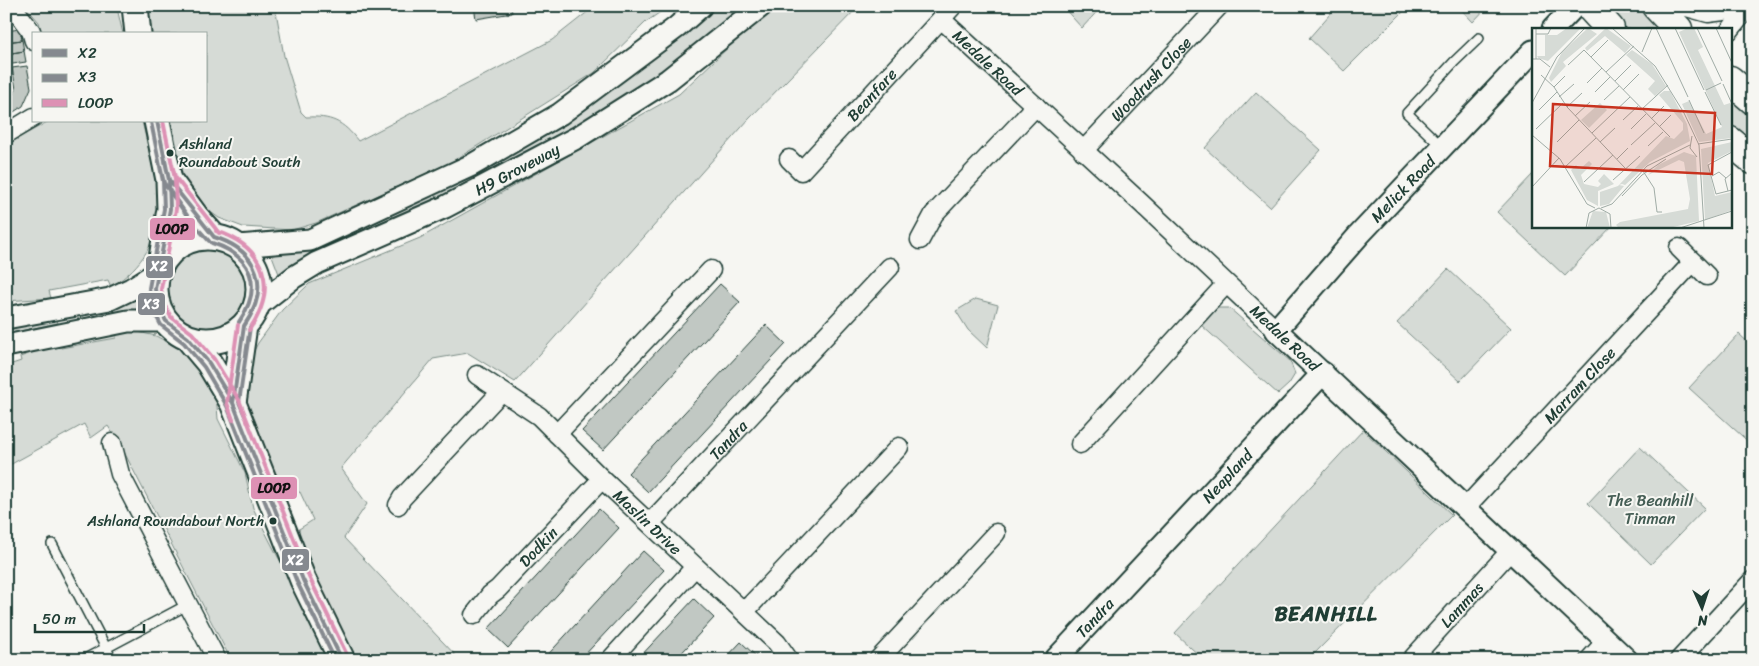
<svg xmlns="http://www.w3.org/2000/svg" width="1759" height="666" font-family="Sriracha,sans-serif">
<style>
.green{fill:#d6dbd6;stroke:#7a8c85}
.building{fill:#c1c8c3;stroke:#1f3d34}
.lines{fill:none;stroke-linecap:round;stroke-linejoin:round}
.service-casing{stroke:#1f3d34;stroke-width:12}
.minor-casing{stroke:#1f3d34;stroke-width:21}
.tertiary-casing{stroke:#1f3d34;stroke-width:25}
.secondary-casing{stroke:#1f3d34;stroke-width:29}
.trunk-casing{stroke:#1f3d34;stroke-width:31}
.service{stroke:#f6f6f2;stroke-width:9}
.minor{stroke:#f6f6f2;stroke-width:18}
.tertiary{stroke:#f6f6f2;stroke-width:21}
.secondary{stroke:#f6f6f2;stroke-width:25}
.trunk{stroke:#f6f6f2;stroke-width:28}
.bus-1-casing{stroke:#f6f6f2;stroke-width:8}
.bus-2-casing{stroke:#f6f6f2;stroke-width:8}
.bus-3-casing{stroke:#f6f6f2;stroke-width:8}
.bus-1{stroke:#85898f;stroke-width:4}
.bus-2{stroke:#85898f;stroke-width:4}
.bus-3{stroke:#dd91b4;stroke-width:4}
.bus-dot{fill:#1f3d34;stroke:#f6f6f2;stroke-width:2}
.labels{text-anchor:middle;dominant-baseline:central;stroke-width:4;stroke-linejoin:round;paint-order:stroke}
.bus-label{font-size:15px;fill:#1f3d34;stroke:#f6f6f2;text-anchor:start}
.street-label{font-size:16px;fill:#1f3d34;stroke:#f6f6f2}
.park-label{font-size:16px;fill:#445d54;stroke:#f6f6f2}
.district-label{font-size:21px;font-weight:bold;letter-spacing:1px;fill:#1f3d34;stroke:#f6f6f2}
.inset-road{fill:none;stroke:#a0aca6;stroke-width:1}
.view{fill:#c8321e;fill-opacity:0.15;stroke:#c8321e;stroke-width:2.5}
.inset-edge{fill:none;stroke:#1f3d34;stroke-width:2.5}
.line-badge{stroke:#f6f6f2;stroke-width:2}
.badge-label{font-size:14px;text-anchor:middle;font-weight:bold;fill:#fff}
.pale-badge-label{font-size:14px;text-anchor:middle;font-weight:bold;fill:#111}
</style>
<rect width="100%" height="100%" fill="#f6f6f2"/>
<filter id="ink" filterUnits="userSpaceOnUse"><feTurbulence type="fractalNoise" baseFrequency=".02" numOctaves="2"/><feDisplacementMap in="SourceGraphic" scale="10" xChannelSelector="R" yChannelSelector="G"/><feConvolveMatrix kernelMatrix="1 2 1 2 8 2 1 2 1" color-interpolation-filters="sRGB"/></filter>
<g filter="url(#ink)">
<path class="green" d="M25 6H108L117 8 123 34H42L39 22Z
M146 6H275L284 56 301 112 306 117C331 116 343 121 358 141L552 40 595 6H669L646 22 594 73 450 163 316 223 292 230 243 227 219 218 199 204 183 185 168 121H206V34H150Z
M713 6H744L671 66 548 145 455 192 345 242 342 234 656 53Z
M772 6H859L749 119 515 382 468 353 433 359 341 468 367 504 344 538 460 660H357L325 604 303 558 299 529 313 520 300 492 284 496 266 462 245 400 247 364 258 343 282 310 309 284 420 238 679 94Z
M1062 6H1102L1082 28Z
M1337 6H1409L1344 71 1309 38Z
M1458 6H1488L1473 22Z
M1598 6H1641L1661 29H1619Z
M1256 92 1321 150 1270 207 1205 148Z
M1730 96 1753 117V146L1730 127Z
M49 121H142C157 188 179 242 111 287L108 280 49 291 51 298 6 301V145Z
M1533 174V226H1612L1565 276 1497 212Z
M327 240 331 248 305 258 279 274 271 253Z
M167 289a40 40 0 1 1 80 0a40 40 0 1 1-80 0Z
M1448 269 1511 328 1460 381 1397 323Z
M138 292 142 314 115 315 112 304Z
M976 299 998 305 987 348 968 330 956 311Z
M1217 308H1229L1290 361 1295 374 1289 384 1278 394 1201 325Z
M56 317 58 323 6 334V326Z
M133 331 156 336 180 349 199 368 216 393 218 419 245 473 253 508 278 557 297 588 332 660H231L123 450 108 426 91 438 84 424 6 467V366L21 361 20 357 59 343 61 348 116 338V332Z
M1739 334 1753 347V446L1689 388Z
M1363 430 1452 515 1308 660H1204L1175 633Z
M1640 447 1705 508 1651 564 1588 503Z"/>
<path class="building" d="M474 6H511L512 13 476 19Z
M20 29 22 40 6 42V31Z
M22 40 24 51 6 54V42Z
M24 51 26 62 6 65V54Z
M27 66 31 88 23 106 12 113 6 103V98L14 93 16 89 12 68Z
M6 103 12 113 6 116Z
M720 284 740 302 603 450 582 431Z
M766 325 786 344 648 492 628 473Z
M599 509 619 528 508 648 488 629Z
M643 551 664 570 580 660H543Z
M694 599 714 618 675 660H637Z
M741 642 760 660H724Z"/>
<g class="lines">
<defs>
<path id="service" d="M1443 148 1407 113 1454 62 1479 38
M52 544 106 648 83 660
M112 660 106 648 189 604"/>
<g id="minor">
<path d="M12 6 31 31 34 41"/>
<path d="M1683 6 1708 13 1748 8"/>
<path id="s1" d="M941 19 1141 203 1276 330"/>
<path d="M1730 30 1749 6"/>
<path d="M6 134 34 117"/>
<path id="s2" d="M1083 151 1219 6"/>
<path id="s3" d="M789 159 801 171 953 6"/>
<path d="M920 240 934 214 1036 106"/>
<path d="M1679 248 1707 276"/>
<path id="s4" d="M477 375 539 416 602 479 777 643 789 660"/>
<path d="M557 434 711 270"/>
<path d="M112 443 120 474 217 660"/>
<path d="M1080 444 1226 284"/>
<path d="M398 505 402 498 501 392"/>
<path id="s5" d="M1465 508 1693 262"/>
<path id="s6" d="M650 523 890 267"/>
<path d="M744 612 899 447"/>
<path id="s7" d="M474 615 490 595 498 589 602 479"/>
<path d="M610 660 695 567"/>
<path d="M878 660 996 533"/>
<path id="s8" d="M1411 660 1511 550"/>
<path d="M1589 660 1607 640"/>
<path d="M1679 660 1753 580"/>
</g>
<g id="tertiary">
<path d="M1553 29 1575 6"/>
<path d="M1533 51 1359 235 1276 330 1627 660"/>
<path d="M238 246 310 240 472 165 560 114 677 27 701 6"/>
<path id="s9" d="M257 306 294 277 317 263 445 207 578 137 668 80 761 6"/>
<path d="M6 318 110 299 131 289 158 272"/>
<path d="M6 346 128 321H166"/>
<path id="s10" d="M1055 660 1323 373"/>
</g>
<path id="secondary" d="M135 6 138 34
M157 121 169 180 170 209 161 264
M169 180 196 217 214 237
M155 289a52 52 0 1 1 104 0a52 52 0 1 1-104 0Z
M188 338 209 363 233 403 303 580 342 660
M233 403 244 326"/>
<path id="trunk" d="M1589 6 1610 29
M1656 6 1678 29
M1730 80 1753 100
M1730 141 1753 160"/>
</defs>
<use href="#service" class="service-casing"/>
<use href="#minor" class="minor-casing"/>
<use href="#tertiary" class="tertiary-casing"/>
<use href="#secondary" class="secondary-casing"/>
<use href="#trunk" class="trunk-casing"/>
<use href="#service" class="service"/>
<use href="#minor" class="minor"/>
<use href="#tertiary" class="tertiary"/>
<use href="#secondary" class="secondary"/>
<use href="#trunk" class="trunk"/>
<defs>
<path id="bus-1" d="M157 121 169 180 170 209 155 289 158 306 166 321 188 338 209 363 233 403 303 580 342 660
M165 161 169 180 214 237
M214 237C259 251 271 287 244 326
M239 418 233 403 244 326"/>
<path id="bus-2" d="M151 122 163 181 164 209 149 288 152 308 161 325 184 343 204 367 227 406 297 582 335 660
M159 162 164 183 191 221 209 241
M212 243C253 256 263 287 239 322
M245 416 239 402 250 327"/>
<path id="bus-3" d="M163 121 175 179 176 209 161 289 164 304 171 317 192 333 214 359 239 400 309 577 348 657
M171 160 175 177 219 233
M216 231C265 247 279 287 249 330
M233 420 227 403 238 325"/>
</defs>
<use href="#bus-1" class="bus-1-casing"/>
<use href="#bus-2" class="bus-2-casing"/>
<use href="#bus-3" class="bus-3-casing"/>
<use href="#bus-1" class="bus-1"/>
<use href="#bus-2" class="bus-2"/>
<use href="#bus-3" class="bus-3"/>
</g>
</g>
<g class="bus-dot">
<circle cx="170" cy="153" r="4.5"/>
<circle cx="273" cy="521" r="4.5"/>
</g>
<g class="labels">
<g class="bus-label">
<text x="179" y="144">Ashland<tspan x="179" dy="18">Roundabout South</tspan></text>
<text x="264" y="521" text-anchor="end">Ashland Roundabout North</text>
</g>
<g class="street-label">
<text stroke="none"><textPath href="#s1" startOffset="64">Medale Road</textPath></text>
<text stroke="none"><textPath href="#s2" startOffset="99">Woodrush Close</textPath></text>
<text stroke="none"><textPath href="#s3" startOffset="121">Beanfare</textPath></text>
<text stroke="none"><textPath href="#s9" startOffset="295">H9 Groveway</textPath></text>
<text transform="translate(1403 189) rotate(-46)">Melick Road</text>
<text transform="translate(1285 338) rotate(43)">Medale Road</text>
<text stroke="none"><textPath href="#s5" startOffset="168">Marram Close</textPath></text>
<text stroke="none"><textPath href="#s6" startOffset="114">Tandra</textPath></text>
<text stroke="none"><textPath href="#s10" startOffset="252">Neapland</textPath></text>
<text stroke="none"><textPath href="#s4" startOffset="226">Maslin Drive</textPath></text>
<text stroke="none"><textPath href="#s7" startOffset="94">Dodkin</textPath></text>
<text stroke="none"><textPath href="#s8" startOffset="75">Lammas</textPath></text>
<text stroke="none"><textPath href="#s10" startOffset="58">Tandra</textPath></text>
</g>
<g class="park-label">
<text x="1650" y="500">The Beanhill<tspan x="1650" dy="18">Tinman</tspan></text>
</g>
<g class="district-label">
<text x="1326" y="614">BEANHILL</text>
</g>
</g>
<g transform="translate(1532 28)">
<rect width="200" height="200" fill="#f6f6f2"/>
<path d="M35 0H49L16 33 6 30 5 28H13V7H25ZM56 0 65 6 31 34 34 38 19 54 17 50 30 24ZM74 0 99 18 93 25 73 8 55 23 53 20ZM156 0H162L171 19 166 22 192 77 198 75 200 80V110L167 114 150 76 157 73 174 106 190 99 147 4ZM100 22 120 36 134 58 123 68 116 61 123 53 94 27ZM132 63H138L155 96 158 113 118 134 93 157 90 156 87 157 92 158 77 176 68 178V164L86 158 134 108 142 111 151 102V95L127 67ZM68 75 75 82 57 100 49 92ZM200 114V123L176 135 183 168 200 164V182L173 192 169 121ZM152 124 164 128 167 193 137 200H87L84 197 88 194 156 181 158 171 152 134 147 132 116 147 126 137ZM57 133 60 136 49 147 52 156 66 159 69 156 66 153 72 146 82 156 66 163V178L55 172 39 142 44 137 48 141ZM61 183 74 184 78 200H55Z" fill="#d6dbd6"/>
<path class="inset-road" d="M80 0 123 38 152 85 167 117 172 200M124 0 156 69M143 0 172 62M165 0 190 53M184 0 200 35M4 6H16L19 0M110 24 120 0M59 29 76 12M0 31H8L18 39M4 31V0M36 37 52 22 138 109M74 44 102 18M9 47 22 59 35 79 93 140M83 53 99 37M55 55 70 40M191 56 200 76M22 59 33 48M91 62 107 46M174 62 189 55M63 64 78 49M173 64 189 97M27 69 42 56M72 72 87 58M157 72 172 105M0 75 25 29 53 0M35 79 50 65M110 81 136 57M7 82 25 64M43 88 58 74M119 91 132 78M91 92 106 78M127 99 139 87M4 101 31 75M99 101 114 86M60 105 98 69M0 107 28 131 55 176 63 180M160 108 158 120 165 129M25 114 47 92M68 114 83 100M166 116 200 111M99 117 123 95M116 118 131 104M200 124 176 137 184 166 200 162M85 131 96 120M33 139 64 110M111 143 122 160 125 184H130M180 148 187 144 194 150M81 152 108 128M52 154 81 127M0 159 27 130M196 163 193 151 200 145M90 168 110 147 134 131M69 180 80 176 115 138 158 117M54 200 57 185 67 180 78 186 79 200M148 200 200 183"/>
<path class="view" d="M21 76 183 85 180 146 18 138Z"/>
<rect width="200" height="200" class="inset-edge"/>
</g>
<g class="line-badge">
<rect x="149" y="217" width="47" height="24" rx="5" fill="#dd91b4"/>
<rect x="145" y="255" width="29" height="24" rx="5" fill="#85898f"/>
<rect x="137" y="292" width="29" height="24" rx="5" fill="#85898f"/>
<rect x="250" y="476" width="48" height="24" rx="5" fill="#dd91b4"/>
<rect x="281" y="548" width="29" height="24" rx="5" fill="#85898f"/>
</g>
<g class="badge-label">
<text x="159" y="271">X2</text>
<text x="151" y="309">X3</text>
<text x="295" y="565">X2</text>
</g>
<g class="pale-badge-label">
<text x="172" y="234">LOOP</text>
<text x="274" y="493">LOOP</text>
</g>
<rect width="1759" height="666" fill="none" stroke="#f6f6f2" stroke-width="25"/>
<rect x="12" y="12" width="1734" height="641" fill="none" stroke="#1f3d34" stroke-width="2" filter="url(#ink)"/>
<rect x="32" y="32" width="175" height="90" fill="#f6f6f2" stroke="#a0aca6"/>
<rect x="42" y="49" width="25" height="8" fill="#85898f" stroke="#a0aca6"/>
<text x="78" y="58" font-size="15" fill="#1f3d34">X2</text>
<rect x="42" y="74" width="25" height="8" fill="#85898f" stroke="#a0aca6"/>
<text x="78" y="82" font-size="15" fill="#1f3d34">X3</text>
<rect x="42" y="99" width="25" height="8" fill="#dd91b4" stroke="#a0aca6"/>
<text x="78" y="108" font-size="15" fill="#1f3d34">LOOP</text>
<g transform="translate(1702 608) rotate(177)" stroke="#f6f6f2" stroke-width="4" paint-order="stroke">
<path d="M0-4L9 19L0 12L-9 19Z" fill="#1f3d34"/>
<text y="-8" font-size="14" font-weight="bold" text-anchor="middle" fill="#1f3d34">N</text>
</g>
<path d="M35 624v8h109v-8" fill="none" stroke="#1f3d34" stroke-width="2.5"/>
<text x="42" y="624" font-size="15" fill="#1f3d34" stroke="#f6f6f2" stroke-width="4" paint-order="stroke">50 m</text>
</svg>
